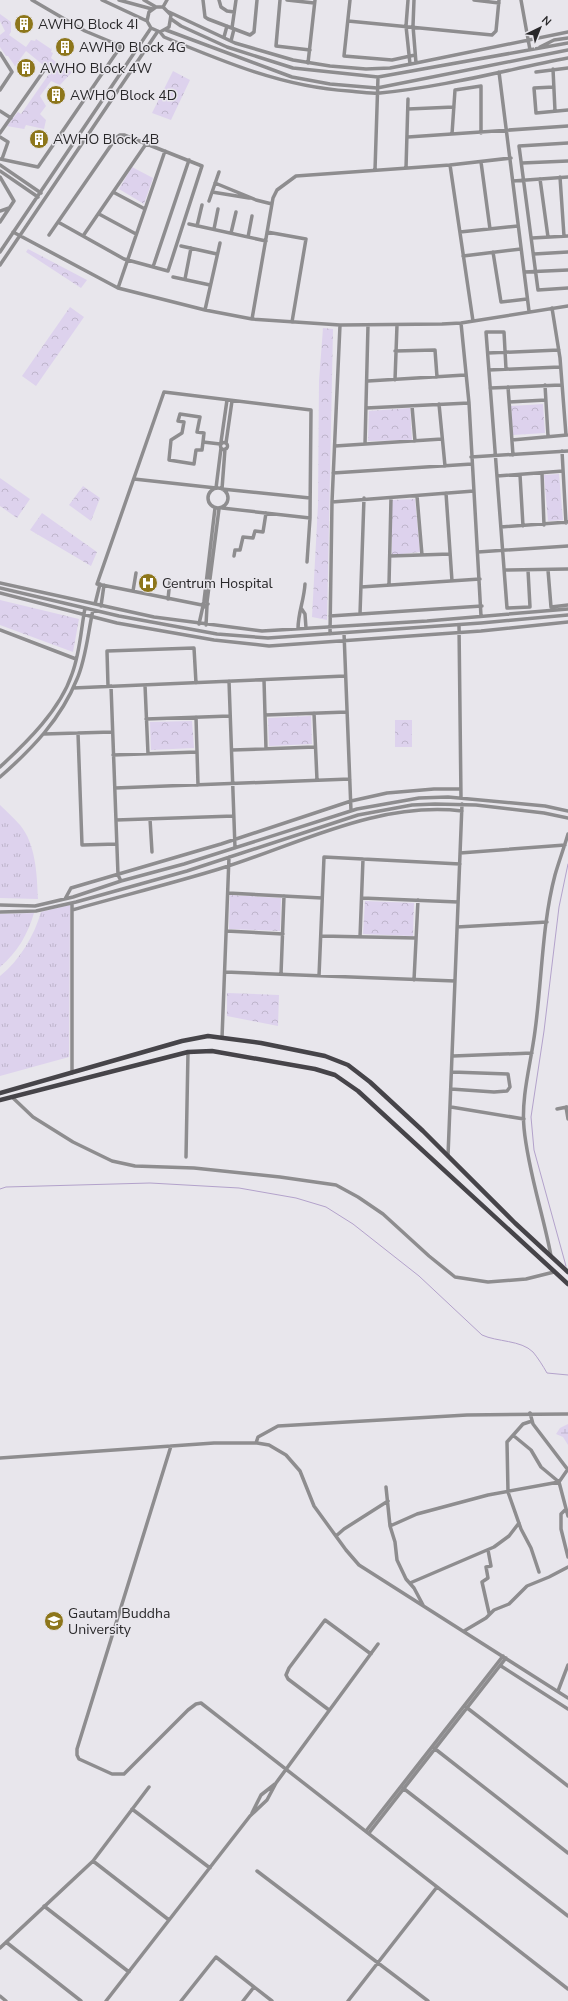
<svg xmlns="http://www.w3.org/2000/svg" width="568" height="2001" font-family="'Nunito Sans',sans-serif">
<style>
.grass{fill:url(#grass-tufts)}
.forest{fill:url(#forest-crowns)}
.wetland{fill:url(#wetland-marsh)}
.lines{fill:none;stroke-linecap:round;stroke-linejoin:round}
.stream{stroke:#b3a2cb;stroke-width:1}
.minor{stroke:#8e8d8f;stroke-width:3.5}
.major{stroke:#464449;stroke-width:4.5}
.labels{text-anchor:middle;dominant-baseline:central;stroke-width:3;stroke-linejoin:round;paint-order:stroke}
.poi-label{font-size:14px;fill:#29282a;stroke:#e8e6ec;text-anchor:start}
</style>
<defs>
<pattern id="grass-tufts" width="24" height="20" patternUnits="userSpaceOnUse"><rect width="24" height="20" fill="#ddd2ed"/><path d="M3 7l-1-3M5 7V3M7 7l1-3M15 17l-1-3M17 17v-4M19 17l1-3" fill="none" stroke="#beb4cb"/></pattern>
<pattern id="forest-crowns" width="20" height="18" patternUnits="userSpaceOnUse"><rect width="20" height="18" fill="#ddd2ed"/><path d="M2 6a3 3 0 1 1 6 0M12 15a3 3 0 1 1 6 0" fill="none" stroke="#beb4cb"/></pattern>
<pattern id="wetland-marsh" width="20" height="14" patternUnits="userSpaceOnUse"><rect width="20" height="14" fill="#ddd2ed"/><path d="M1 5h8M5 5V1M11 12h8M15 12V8" fill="none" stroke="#beb4cb"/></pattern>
</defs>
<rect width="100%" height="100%" fill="#e8e6ec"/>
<path class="grass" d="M0 805C7 812 14 818 20 825 36 844 37 875 38 899L0 898Z
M70 905 69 1057 0 1076V976C20 960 34 936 41 912Z
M34 913C28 934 17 953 0 967V914Z"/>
<path class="forest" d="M0 14 11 22V32L9 35 26 47 31 40 35 41 36 39 51 49 52 47 51 52 53 53 51 58 56 62V64L72 72 60 85 51 81 40 96 46 106 40 114 46 120 44 129 26 125 24 129 7 126 18 112 21 114 49 74 46 72 48 69 26 51 15 66 8 56H6L0 47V35L5 31 0 21Z
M173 71 190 80 171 120 152 113Z
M132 167 153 178 144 204 119 189Z
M28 249 87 280 81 288 26 252Z
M70 307 84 317 36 386 22 376Z
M323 328 333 329 327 620 312 617 318 505 319 381Z
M543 404 545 433 513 435 511 406Z
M410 408 412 440 368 441 369 411Z
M559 474 563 520 548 521 544 475Z
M0 478 30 499 17 518 0 506Z
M83 486 100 498 91 521 69 505Z
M415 499 420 552 392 555V500Z
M42 513 97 552 91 566 30 530Z
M0 600 79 619 73 652 0 625Z
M311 716 312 744 269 746 268 718Z
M395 720H412V747H395Z
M192 721 194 748 151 750 150 722Z
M230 895 281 898 280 931 229 929Z
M365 901 414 903 413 936 363 934Z
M227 993 279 995 278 1026 227 1016Z"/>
<path class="wetland" d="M568 1424V1445L563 1437 556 1434 560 1428Z"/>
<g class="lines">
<path class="stream" d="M0 1189 6 1187 150 1183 239 1188 296 1198 326 1207 353 1224 419 1276 482 1335C497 1342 521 1340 533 1352 538 1358 543 1366 547 1373L568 1375
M566 1266 534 1150 531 1117 544 1031 559 907 568 864"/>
<path class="minor" d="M102 0 147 21
M119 0 152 9
M144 0 156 7H163L171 15 169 27 160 32 151 28 147 21 149 12 156 7
M203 0 205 17 208 19 250 35 254 32 257 0
M219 0 221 7 227 11 234 12
M280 0 276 46 310 50
M287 0 314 3
M350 0 344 56 392 60 415 55
M408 0 406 26 410 64
M414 0 413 26 416 63
M474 0 499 3
M521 0 530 50
M163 7 167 0
M169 12 235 43 293 60 330 66 366 69 390 68 416 63 568 32
M171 19 181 26 227 47 293 68 378 77 568 43
M348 21 492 35 496 31 499 0
M232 28 236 0
M166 30 292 77 330 84 377 88 568 50
M160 32 164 37C224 62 284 87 349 91 359 92 370 94 380 93 443 87 506 70 568 58
M224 37 227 26
M231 41 234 29
M540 47 554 40 568 38
M0 53 12 72 0 90
M308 63 315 0
M553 69 555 111
M499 72 529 311
M536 72 568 68
M554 87 534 88 536 113 568 110
M408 109 454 107
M0 111 11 118
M0 133 45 69
M452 134 455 90 481 86V133
M0 137 8 142 2 159
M408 137 568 126
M568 143 519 146 538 290 568 288
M0 159 38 167 121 46 85 31 32 0
M481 162 490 229
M522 163 568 161
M0 165 41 193
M450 165 473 321
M406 168 408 99
M375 170 378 77
M0 171 38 197
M0 177 14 201 0 222
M560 177 564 236
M540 179 548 237
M513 181 568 177
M215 183 256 200 272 204
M113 192 145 209
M212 192 249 198
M209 201 219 172
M0 211 9 208
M99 214 136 234
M189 224 266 241
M197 226 202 205
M214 229 218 209
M13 232 118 288 205 310 252 319 340 325 442 324 461 323 568 306
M267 232 306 239 292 322
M460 232 518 226
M231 233 236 212
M49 235 116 138 120 135H124L202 166 168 271 124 259 58 222
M83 236 146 144
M248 237 252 216
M532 238 568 236
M181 246 217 254
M0 252 151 28
M493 252 501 302 527 299
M534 254 568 252
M463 256 521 249
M0 265 158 31
M153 267 189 160
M524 272 568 270
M173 277 210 285
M185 279 191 248
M118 288 165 151
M552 308 560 358 566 435
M205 310 220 243
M252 319 273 198 277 190 296 176 450 165 511 158
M461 323 469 403 481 616
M395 351 435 350 437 377
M488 353 559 350
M506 369 504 332H486L507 608 530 607 528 570
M489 370 560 367
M395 380 397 325
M368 381 465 375
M545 385 548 436
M508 387 513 455
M490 388 561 385
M509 402 546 400
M439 404 445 466
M412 406 415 441
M366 408 469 403
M512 440 567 435
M203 442 202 450H196L194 464 169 460 171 440 182 433 184 422 178 421 180 414 200 417 197 432 204 433 203 442 220 444
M221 442 227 400
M220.5 446a3.5 3.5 0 1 1 7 0a3.5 3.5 0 1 1-7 0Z
M226 443 232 401
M365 444 368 325
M335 446 442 439
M225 449 222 489 310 498
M562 451 566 523
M471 457 568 451
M333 473 472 464
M542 473 544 525
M520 475 523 526
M497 476 563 471
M134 479 216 488 221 448
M208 498a10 10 0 1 1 20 0a10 10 0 1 1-20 0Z
M446 493 452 581
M417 496 422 555
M332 502 474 491
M222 508 310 518
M501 527 568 522
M478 552 568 546
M234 556 235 550H240L243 537 253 538 255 531 263 532 266 513
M390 556 450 554
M504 570 568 569
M548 570 551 607 568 605
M0 583 154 617 262 631 427 621 568 609
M389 585 391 498
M361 587 480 579
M0 588 119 616 217 634 268 638 481 623 568 615
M133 591 136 573
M0 593 117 623 214 640 269 646 481 631 568 622
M168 599 170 580
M204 601 215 508
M207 602 219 509
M95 604 100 584
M202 605 205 601 208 604 204 607 202 605 97 584 164 392 311 410 310 518 307 562
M101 606 104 585
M301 608 305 614 306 628
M360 614 364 498
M330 616 482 606
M199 624 203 606
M206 625 207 606
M459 625 461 798
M298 629C298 612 304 601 305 584
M0 630 76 659
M344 633 351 811
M330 634 332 502 340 325
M264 680 266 749
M229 681 235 848
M145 685 148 754
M108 686 107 651 194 648 196 683
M111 686 118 875 121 881
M73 688 345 676
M314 713 317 780
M265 715 347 712
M196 717 198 785
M146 719 230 716
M78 733 82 845 117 844
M44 734 112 732
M232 750 315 747
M113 755 197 752
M0 767C27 742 60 710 72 674 80 653 81 629 85 608
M0 777C32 749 61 719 77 679 86 659 88 632 93 610
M115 788 350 779
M150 819 152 852
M116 820 234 816
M460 853 565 845
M228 893 322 898
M362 898 458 902
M65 899 71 888 221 844 351 801 387 793 434 789H461
M0 905 35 906 73 897 121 881 184 864 357 809 419 798 448 797 545 806 568 811
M72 910C121 896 170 884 219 869 297 845 377 801 462 811
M0 912 36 911 76 902 187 871 358 815 412 805 435 804 476 805 544 813 568 818
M457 927 547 922
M226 931 283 934
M321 936 416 938
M360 937 363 859
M225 972 455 981
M281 974 284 896
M319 976 324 857 460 864
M414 980 418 900
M222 1038 229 857
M453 1056 532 1053
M72 1073V903
M451 1089 494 1092 507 1091 510 1087 508 1074 452 1072
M12 1097 33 1117 73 1142 112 1161 135 1166 194 1168 280 1177 336 1185 358 1197 383 1214 429 1256 455 1277 488 1282 526 1279 554 1272
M451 1107 524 1119
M566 1107 568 1119
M557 1109 567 1107
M448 1156 462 804
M186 1157 188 1052
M551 1256C543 1213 528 1171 524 1128 521 1096 531 1063 535 1031 542 980 542 924 555 875 559 861 564 848 568 834
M530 1413 533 1424 568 1470
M532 1421 523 1424 507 1442 508 1492 521 1529 531 1548 539 1572
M514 1436 531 1450 541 1467 559 1482 568 1516
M256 1443 258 1437 278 1426 467 1415 568 1414
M171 1446 77 1749V1755L79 1759 112 1774H124L188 1710 196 1704 201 1703 568 1989
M0 1458 214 1443H257L269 1445 286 1455 300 1471 314 1506 346 1550 359 1565 568 1698
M386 1487 390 1526 395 1542 397 1560 406 1579 414 1588 423 1605
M565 1510 561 1514V1529L568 1557
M390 1526 417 1514 488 1495 559 1482 568 1469
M336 1536 344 1529 388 1501
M488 1550 491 1566 486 1567 488 1578 482 1582 489 1613
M410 1583 494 1547 509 1536 519 1523
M464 1631 486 1618 494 1610 509 1604 527 1586 549 1577 568 1567
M501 1666 568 1709
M558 1691 568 1665
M466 1707 568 1786
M329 1710 288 1679 286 1675 289 1668 325 1620 371 1654
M434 1748 568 1853
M403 1788 568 1916
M132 1809 210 1868
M252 1813 261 1795 275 1784
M366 1831 503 1656
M369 1833 506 1658
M93 1861 169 1920
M257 1871 428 2001
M44 1906 129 1972
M6 1942 81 2001
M0 1948 93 1861 149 1787
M0 1996 6 2001
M106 2001 250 1816 267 1800 276 1783 378 1644
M181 2001 216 1957 272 2001
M243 2001 254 1987
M348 2001 437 1887"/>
<path class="major" d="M0 1093 182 1041 208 1036 261 1043 325 1056 348 1065 370 1082 423 1131 515 1223 568 1272
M0 1100 188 1052 212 1051 315 1069 335 1075 358 1091 568 1284"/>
</g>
<defs>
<symbol id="building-disc" viewBox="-11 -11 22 22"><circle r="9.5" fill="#8d761b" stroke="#e8e6ec"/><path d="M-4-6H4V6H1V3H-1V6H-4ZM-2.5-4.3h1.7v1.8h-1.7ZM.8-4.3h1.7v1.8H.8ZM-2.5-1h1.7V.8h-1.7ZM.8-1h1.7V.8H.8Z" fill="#fff"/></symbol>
<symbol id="hospital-disc" viewBox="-11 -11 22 22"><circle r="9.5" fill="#8d761b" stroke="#e8e6ec"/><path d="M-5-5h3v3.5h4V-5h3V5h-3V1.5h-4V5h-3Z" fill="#fff"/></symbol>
<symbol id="university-disc" viewBox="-11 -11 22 22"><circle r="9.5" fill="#8d761b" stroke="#e8e6ec"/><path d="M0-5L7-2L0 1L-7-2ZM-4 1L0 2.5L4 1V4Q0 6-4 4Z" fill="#fff"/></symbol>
</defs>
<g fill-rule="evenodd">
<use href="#building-disc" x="13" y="13" width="22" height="22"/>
<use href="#building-disc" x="54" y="36" width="22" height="22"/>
<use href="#building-disc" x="15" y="57" width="22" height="22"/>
<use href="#building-disc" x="45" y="84" width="22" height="22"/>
<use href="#building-disc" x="28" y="128" width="22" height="22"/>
<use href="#hospital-disc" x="137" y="572" width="22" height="22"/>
<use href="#university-disc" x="43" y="1610" width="22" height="22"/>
</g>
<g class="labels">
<g class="poi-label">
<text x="38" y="24">AWHO Block 4I</text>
<text x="79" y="47">AWHO Block 4G</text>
<text x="40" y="68">AWHO Block 4W</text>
<text x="70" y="95">AWHO Block 4D</text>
<text x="53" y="139">AWHO Block 4B</text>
<text x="162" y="583">Centrum Hospital</text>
<text x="68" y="1613">Gautam Buddha<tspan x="68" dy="16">University</tspan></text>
</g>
</g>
<g transform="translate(540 28) rotate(43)" stroke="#e8e6ec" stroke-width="3" paint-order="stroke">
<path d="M0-3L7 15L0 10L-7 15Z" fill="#29282a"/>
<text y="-6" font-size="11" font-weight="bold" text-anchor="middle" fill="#29282a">N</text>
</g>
</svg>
